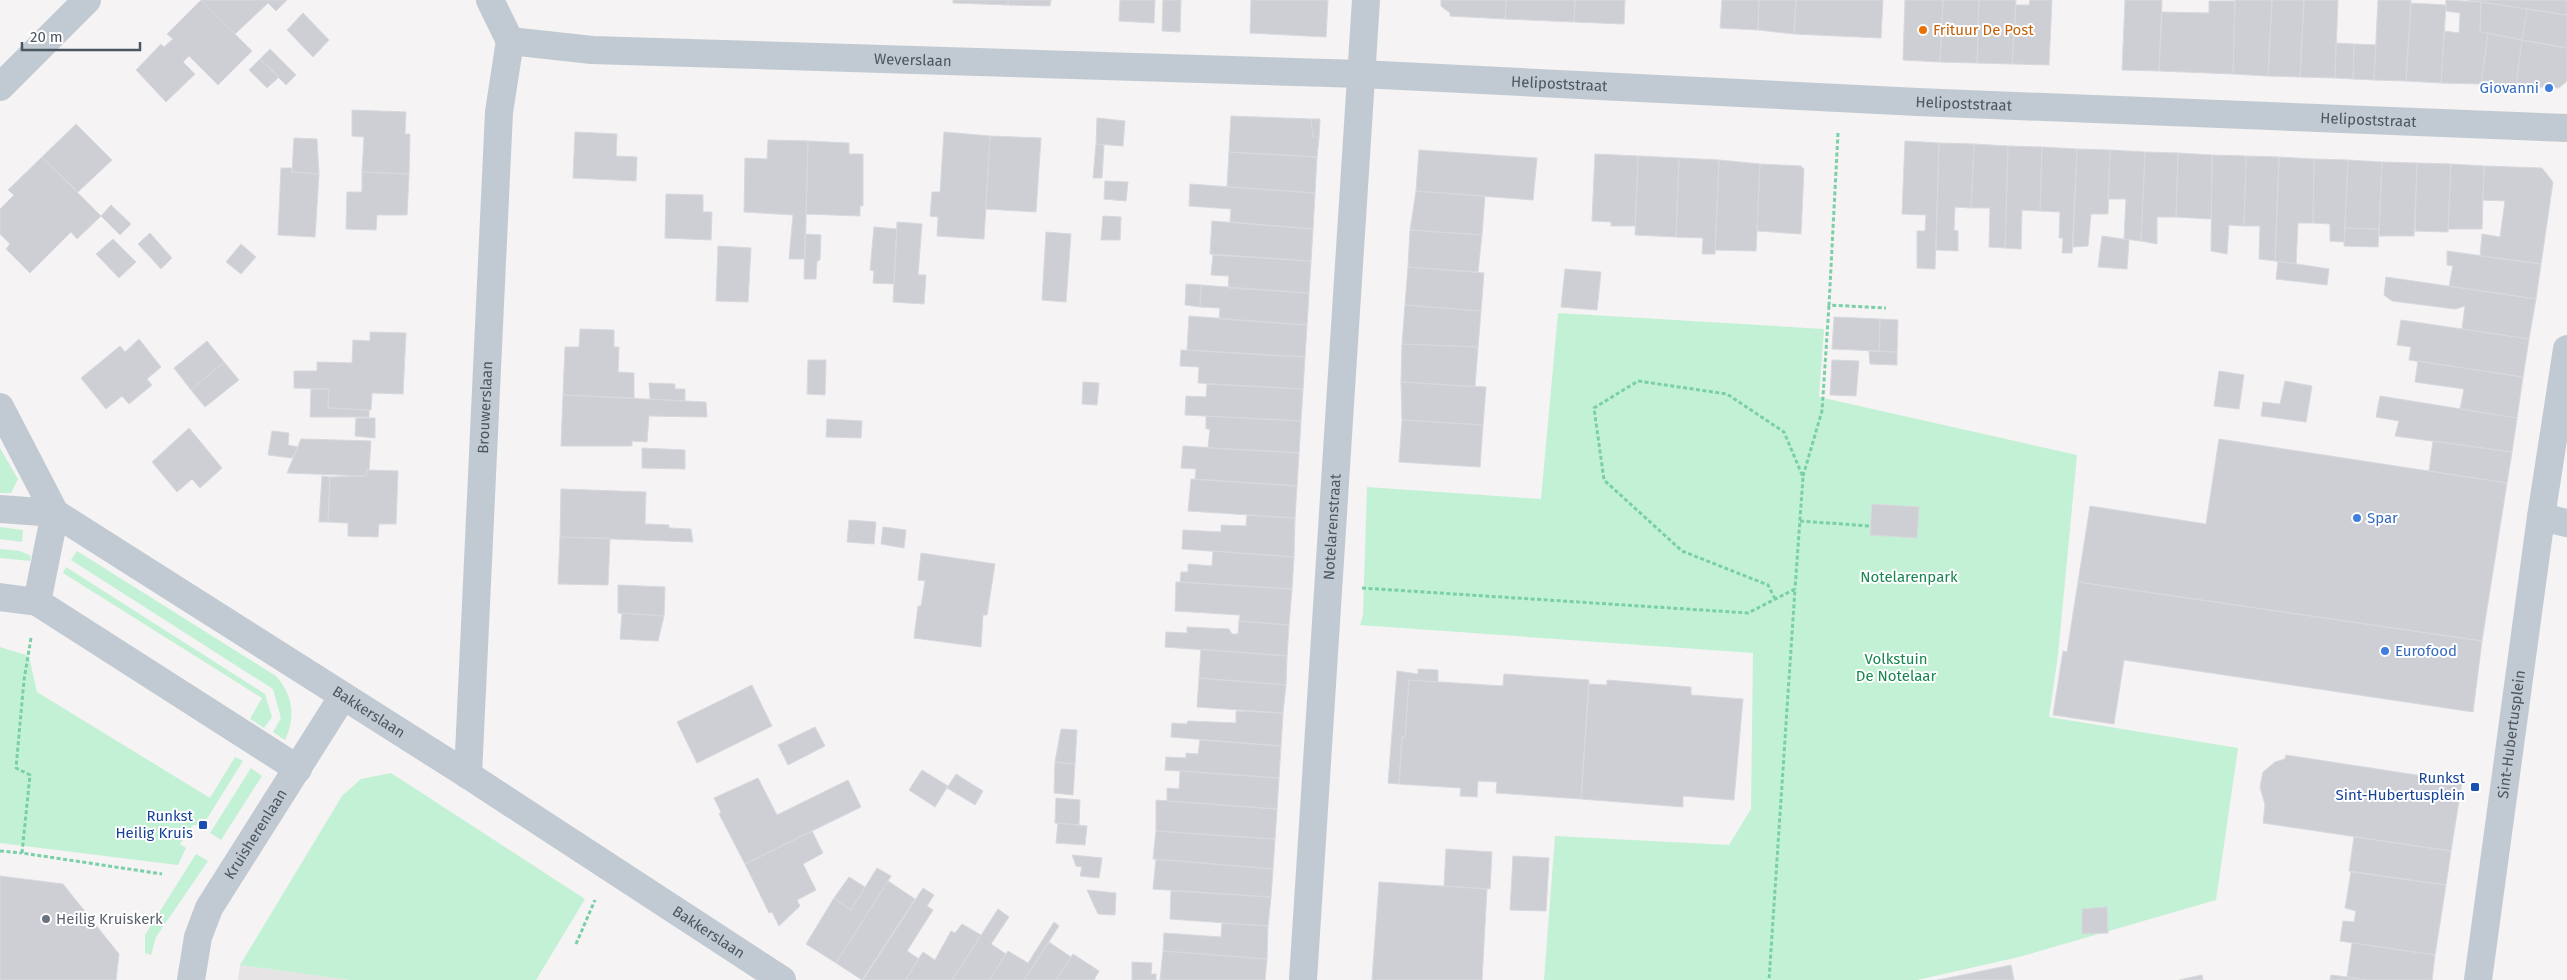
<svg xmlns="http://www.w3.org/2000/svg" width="2567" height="980" font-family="'Fira Sans',sans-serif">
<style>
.education{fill:#e6e4e5}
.green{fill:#c3f1d5}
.building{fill:#cdcfd5;stroke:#d7d9de}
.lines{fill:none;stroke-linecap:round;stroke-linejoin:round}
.path{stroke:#7ad0a6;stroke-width:3;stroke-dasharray:4 2.5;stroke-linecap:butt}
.minor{stroke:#c1cad2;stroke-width:28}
.food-dot{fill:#e8710a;stroke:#fff;stroke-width:2}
.shop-dot{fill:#3f7fe0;stroke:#fff;stroke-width:2}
.transit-dot{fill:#1a4fb4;stroke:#fff;stroke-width:2}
.worship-dot{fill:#6b7280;stroke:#fff;stroke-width:2}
.labels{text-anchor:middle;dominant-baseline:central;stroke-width:4;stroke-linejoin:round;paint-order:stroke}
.food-label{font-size:15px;fill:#c56008;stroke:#fff;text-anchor:start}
.street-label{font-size:15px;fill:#4a5661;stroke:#fff}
.shop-label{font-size:15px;fill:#366cbe;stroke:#fff;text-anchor:start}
.park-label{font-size:15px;fill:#17864f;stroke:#fff}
.transit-label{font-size:15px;fill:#164399;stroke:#fff;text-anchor:end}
.worship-label{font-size:15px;fill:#5b616d;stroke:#fff;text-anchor:start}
</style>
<rect width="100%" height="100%" fill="#f5f3f3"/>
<path class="education" d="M240 965 350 980H238Z"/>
<path class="green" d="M1558 313 1824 329 1819 397 2077 455 2058 655 2049 717 2238 748 2216 900 2019 957 1917 980H1544L1555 836 1729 845 1751 809 1753 653 1360 625 1363 615 1367 487 1541 499Z
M0 448 18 479 11 493H0Z
M0 527 23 530 22 542 0 539Z
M0 549 20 551 31 556 30 561 0 558Z
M77 551 276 676C293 695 296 717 285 740L273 732 281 718 273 689 71 560Z
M66 567 265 694 272 717 264 728 250 719 262 698 63 573Z
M0 647 29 656 37 692 210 798 235 757 243 761 203 825H193L180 844 186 848 178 865 0 843Z
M251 768 262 776 221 840 210 833Z
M391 773 585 899 536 980H350L240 965 342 796 361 779Z
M196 854 208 861 156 937 151 955 145 953V935Z"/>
<path class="building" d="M201 0 252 51 218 85 189 56 183 62 195 74 166 102 136 70 161 44 164 47 173 39 167 34Z
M201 0H287L276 11 268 3 235 34Z
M953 0H1008V5L953 3Z
M1008 0H1051L1050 6 1008 5Z
M1120 0H1155L1154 23 1119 21Z
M1163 0H1181L1180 32 1162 31Z
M1251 0H1328L1326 37 1250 33Z
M1441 0H1506L1505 19 1450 16V13L1441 6Z
M1506 0H1575L1574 22 1505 19Z
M1575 0H1625L1624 24 1574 22Z
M1722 0H1759L1758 30 1720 28Z
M1759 0H1796L1794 34 1758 30Z
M1796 0H1883L1881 38 1794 34Z
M1905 0H1943L1940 62 1903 60Z
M1943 0H1979L1977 63 1940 62Z
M1979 0H2016L2012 64 1977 63Z
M2030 0H2052L2049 65 2012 64 2016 5H2029Z
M2125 0H2162L2159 71 2122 70Z
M2235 0H2272L2268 76 2233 74Z
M2272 0H2304L2300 77 2268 76Z
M2304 0H2338L2335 78 2300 77Z
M2378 0H2411L2406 81 2374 80Z
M2446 0 2481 2 2480 32 2488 33 2481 84 2441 83 2444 31 2459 33 2460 13 2446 11Z
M2467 0H2567V15Z
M2209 1H2235L2233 74 2159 71 2162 12 2209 13Z
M2481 2 2527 9 2522 40 2480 32Z
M2411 3 2446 5 2441 83 2406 81Z
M2527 9 2567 15V48L2522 40Z
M303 13 329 40 313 57 287 30Z
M2488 33 2522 40 2516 86 2481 84Z
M2522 40 2567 48V81L2559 88 2516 86Z
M2336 43 2354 44 2353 79 2335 78Z
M2354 44 2376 45 2374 80 2353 79Z
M270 49 296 75 286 85 260 59Z
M260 59 279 77 267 88 249 70Z
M352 110 406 112 405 134H410L409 174 362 172 364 137 352 136Z
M1231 116 1311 119 1313 137 1319 138 1317 157 1229 152Z
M1097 118 1125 121 1123 146 1096 144Z
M1311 119H1320L1319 138 1313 137Z
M76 124 112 160 78 192 42 157Z
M575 132 617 134 616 156 637 157 636 181 573 178Z
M944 132 990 136 984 239 937 236 938 217 930 216 932 192H940Z
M990 136 1041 138 1036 212 986 209Z
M294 138 317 139 319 174 292 172Z
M768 140 808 141 805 259H789L793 215 744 212 745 158 767 159Z
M808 141 849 143V154H863V206H860V216L806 214Z
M1905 141 1939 143 1935 269 1917 268V231H1925L1926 215 1902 214Z
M1939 143 1974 144 1971 208 1955 207 1954 230 1958 231V251L1936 250Z
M1096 144 1104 145 1102 178H1093Z
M1974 144 2008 146 2005 248 1989 247 1990 208H1971Z
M2008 146 2042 147 2040 211 2022 210 2021 249 2005 248Z
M2042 147 2077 149 2072 253H2062L2063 238H2059L2060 212 2040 211Z
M2077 149 2110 150 2108 214H2091L2088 246 2073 247Z
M1419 150 1537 158 1533 200 1416 191Z
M2110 150 2145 152 2141 241 2124 239 2126 199H2108Z
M1229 152 1317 157 1315 193 1227 187Z
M2145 152 2178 153 2176 217H2157V244L2141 241Z
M2178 153 2212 155 2211 219 2176 217Z
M1595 154 1638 156 1635 226H1611V222L1592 221Z
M2212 155 2246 156 2244 226 2229 225 2227 254 2211 251Z
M1638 156 1679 158 1676 237 1635 235Z
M2246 156 2279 157 2275 261 2259 259 2260 226H2244Z
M42 157 101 216 77 239 71 232 30 273 6 249 10 244 0 234V209L14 195 8 190Z
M2279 157 2314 159 2313 223H2298L2296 264 2275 261Z
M1679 158 1719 160 1715 254H1702L1703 238 1676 237Z
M2314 159 2348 160 2344 242 2330 241V224L2313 223Z
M1719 160 1760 164 1756 251 1715 250Z
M2348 160 2382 162 2379 229 2345 228Z
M2382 162 2417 163 2414 236H2379Z
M2417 163 2451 164 2448 232 2415 231Z
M1760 164 1801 166 1804 169 1801 234 1757 231Z
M2451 164 2484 166 2482 229H2448Z
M2484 166 2542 168 2553 182 2541 264 2480 256 2482 234 2500 237 2505 201 2483 200Z
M281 168H292V172L319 174 315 237 278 235Z
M362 172 409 174 407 215H377L376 230 346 229 347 192H362Z
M1105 181 1128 182 1126 201 1104 199Z
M1190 184 1315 193 1313 229 1230 222 1231 209 1189 206Z
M1416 191 1485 196 1482 235 1410 230Z
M666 194 703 195V212H712L711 240 665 238Z
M111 205 131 224 120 235 101 216Z
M1103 216 1121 217 1120 240H1101Z
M1212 221 1313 229 1311 261 1210 254Z
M897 222 922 224 918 275H926L924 304 893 302Z
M874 227 897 229 894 284 873 283 874 271 870 270Z
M2345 228 2379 229 2378 247 2344 246Z
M1410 230 1482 235 1478 272 1408 267Z
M1046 232 1071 234 1066 302 1042 300Z
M150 233 172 258 161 269 138 244Z
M805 234 821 235 820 260 817 261 816 279H804Z
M2102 236 2129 240 2127 269 2098 267Z
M113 239 136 262 119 278 96 254Z
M241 244 256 257 241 274 226 262Z
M718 246 751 248 748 302 716 301Z
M2447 251 2541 264 2536 299 2449 286 2453 266 2447 265Z
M1213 255 1311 261 1309 293 1228 288 1229 276 1211 275Z
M2278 261 2329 269 2327 285 2276 279Z
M1408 267 1484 273 1481 311 1405 305Z
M1565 269 1601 272 1597 310 1561 307Z
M2386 277 2536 299 2529 339 2462 329 2465 306 2455 309 2392 301 2384 295Z
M1186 284 1201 285 1200 307 1185 305Z
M1201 285 1309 293 1307 325 1219 319 1220 308 1200 307Z
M1405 305 1481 311 1478 347 1402 344Z
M1189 316 1307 325 1305 357 1187 350Z
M1834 317 1880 319 1879 351 1832 349Z
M1880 319 1898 320 1897 352 1879 351Z
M2401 320 2529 339 2523 377 2409 360 2411 347 2397 345Z
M580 329 614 330V347H619L618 372 634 373V398L563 395 565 347H579Z
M370 332 406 333 403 394 372 393 371 410 328 408 329 389 294 388V371H317V362L352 363 353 340 370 341Z
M139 339 161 367 147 379 152 385 129 404 122 396 106 409 81 378 120 346 125 352Z
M207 341 224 362 191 390 174 368Z
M1402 344 1478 347 1475 387 1401 382Z
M1181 350 1305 357 1303 389 1198 383 1199 367 1180 366Z
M1869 351 1897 352V365L1870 364Z
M808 360H826L825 395 807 394Z
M1832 360 1859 361 1856 396 1830 395Z
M2418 361 2523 377 2517 418 2460 409 2464 389 2415 382Z
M224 362 239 380 205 407 191 390Z
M2219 371 2244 375 2239 409 2214 406Z
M2285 381 2312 386 2306 422 2261 416 2263 402 2280 404Z
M1083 382 1099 383 1097 405 1082 404Z
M1401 382 1486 387 1483 425 1402 420Z
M649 383 675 384V389H685V401L650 399Z
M1207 384 1303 389 1301 421 1185 415 1186 396 1206 397Z
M311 389H329L328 408 369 410V417H310Z
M563 395 706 402 707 417 649 416 647 442 632 441V446H561Z
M2380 396 2517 418 2512 452 2395 436 2399 421 2376 417Z
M1206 416 1301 421 1299 453 1208 448 1210 429H1206Z
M356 418H375V438L355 436Z
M827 419 862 421 861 438 826 437Z
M1402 420 1483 425 1480 467 1399 462Z
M189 428 222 468 200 488 192 479 177 492 152 462Z
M272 431 289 433 288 445 298 447 292 458 268 455Z
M301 439 371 441 369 470H367L366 476 287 473Z
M2219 439 2507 483 2482 641 2078 582 2090 506 2206 524Z
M2433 441 2512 452 2507 483 2429 471Z
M1183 446 1299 453 1297 486 1195 479 1196 469 1181 468Z
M642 448 685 450V469L642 468Z
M367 470 398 471 396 524H379L378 537 348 536V523L328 522 330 477 366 476Z
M322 476 330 477 328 522H319Z
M1191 479 1297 486 1295 518 1188 511Z
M561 489 646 492 645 524 669 525V528L691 529 693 542 560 537Z
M1872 504 1919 507 1917 538 1870 535Z
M1247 515 1295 518 1294 557 1182 549 1183 530 1221 532V525L1246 526Z
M849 520 876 522 874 544 847 542Z
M883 527 906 530 904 548 881 544Z
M560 537 610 538 608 585 558 584Z
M1213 551 1294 557 1292 589 1180 582 1181 572H1188V564L1212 566Z
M921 553 995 564 987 615H983L981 647 914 638 918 606H921L925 581 918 580Z
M1176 582 1292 589 1289 625 1239 621 1240 615 1175 611Z
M2078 582 2482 641 2473 712 2124 660 2114 724 2053 715 2063 651 2067 652Z
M618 585 665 587 664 616 618 613Z
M622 613 664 616 658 641 620 639Z
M1239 621 1289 625 1287 656 1165 647 1166 632 1187 633V627L1229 629 1232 634H1238Z
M1201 649 1287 656 1286 685 1199 678Z
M1418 669 1438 670V682L1409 680 1405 737H1402L1399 784 1388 783 1397 671 1418 674Z
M1504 674 1589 680 1581 799 1496 793 1497 782 1478 781 1477 797 1460 796 1461 788 1399 784 1402 737H1405L1409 680 1503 686Z
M1199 678 1286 685 1283 713 1197 707Z
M1607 680 1691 687V695L1743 699 1734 800 1683 796V807L1581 799 1589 684 1607 685Z
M752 685 772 726 697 763 677 722Z
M1236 711 1283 713 1281 746 1171 737 1172 723 1187 724 1188 721 1236 723Z
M815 727 825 746 788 765 778 745Z
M1061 729 1077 730 1075 764 1055 762Z
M1200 740 1281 746 1279 778 1165 770 1166 757 1186 758V753L1198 754Z
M2286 755 2462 782 2451 851 2263 823 2265 805 2260 787 2263 772 2275 762 2285 759Z
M1055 762 1075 764 1073 795 1054 793Z
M922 770 948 786 935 807 909 790Z
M1180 771 1279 778 1277 809 1167 801V788L1179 789Z
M956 774 983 791 975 805 947 788Z
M758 778 777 815 848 780 861 807 745 864 719 814 721 812 714 798Z
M1056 798 1080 800 1079 825 1055 823Z
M1156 800 1277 809 1275 839 1156 831Z
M1058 823 1087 826 1085 845 1056 843Z
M812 831 823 853 803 864 816 890 797 900 800 906 779 926 772 912 769 913 745 864Z
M1156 831 1275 839 1273 869 1153 859Z
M2354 837 2451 851 2446 885 2349 871Z
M1446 849 1492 852 1490 889 1444 886Z
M1072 855 1102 858 1099 878 1080 876 1082 867 1076 866Z
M1513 856 1549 858 1546 911 1510 910Z
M1156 859 1273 869 1271 897 1153 889Z
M877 868 891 876 836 963 806 944 834 898 851 910Z
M2351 872 2446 885 2435 955 2340 941 2343 921 2354 922 2356 911 2345 908Z
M0 876 63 884 119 954 116 980H0Z
M849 877 865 887 851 910 834 898Z
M888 881 915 899 862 980 836 963Z
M1379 882 1487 889 1482 980H1372Z
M923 888 934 895 927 906 933 910 907 951 919 959 905 980H863Z
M1087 890 1116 893 1115 915 1098 914Z
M1171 891 1271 897 1268 926 1170 919Z
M2107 907 2108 933 2082 934V909Z
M998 909 1009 917 991 944 1006 954 989 980H952Z
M1054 922 1059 926 1024 980H989L1008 951 1028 963Z
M1222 923 1268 926 1267 959 1163 951 1164 933 1221 937Z
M962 924 981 935 952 980H905L923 952 935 960 951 931 955 933Z
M1049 942 1071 957 1056 980H1024Z
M2352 943 2435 955 2432 980H2366L2347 977Z
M1163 951 1267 959 1265 980H1160Z
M1073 954 1099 971 1094 980H1056Z
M1132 962 1152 963 1151 974H1156V980H1132Z
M2011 965 2014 980H1938Z
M2202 975 2203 980H2179Z
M2331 975 2347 977 2366 980H2330Z"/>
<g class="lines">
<path class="path" d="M1838 133 1829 305 1886 308
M1803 476 1822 411 1829 305
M1800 521 1870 526
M1362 588 1748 613 1795 589 1769 980
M1775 599 1768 585 1682 551 1604 480 1594 408 1638 381 1727 394 1784 432 1803 477 1795 589
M31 638 24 680 16 768 30 775 22 853 162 874
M0 851 22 853
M576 944 595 900"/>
<g class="minor">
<path id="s1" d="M490 0 510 41 592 50 1361 74 1918 102 2567 128"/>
<path d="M0 87 87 0"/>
<path id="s2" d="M0 407 55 513 468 775 782 980"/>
<path d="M0 509 55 513"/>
<path d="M2541 517 2567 523"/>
<path d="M0 597 37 602 298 769"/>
<path d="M37 602 55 513"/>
<path id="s3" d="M468 775 499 112 510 41"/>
<path id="s4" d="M191 980 198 937 209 908 343 696"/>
<path id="s5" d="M1303 980 1366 0"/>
<path id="s6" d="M2478 980 2541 517 2567 349"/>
</g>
</g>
<circle class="food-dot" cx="1923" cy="30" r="5"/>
<g class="shop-dot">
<circle cx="2549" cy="88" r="5"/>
<circle cx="2357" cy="518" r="5"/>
<circle cx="2385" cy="651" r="5"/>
</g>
<g class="transit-dot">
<rect x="2470" y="782" width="10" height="10" rx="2.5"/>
<rect x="198" y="820" width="10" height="10" rx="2.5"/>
</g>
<circle class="worship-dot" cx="46" cy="919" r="5"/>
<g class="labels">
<g class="food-label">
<text x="1933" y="30">Frituur De Post</text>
</g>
<g class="street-label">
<text stroke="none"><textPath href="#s1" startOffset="449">Weverslaan</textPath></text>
<text stroke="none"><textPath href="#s1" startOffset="1096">Helipoststraat</textPath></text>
<text stroke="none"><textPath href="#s1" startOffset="1501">Helipoststraat</textPath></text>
<text stroke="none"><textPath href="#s1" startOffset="1906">Helipoststraat</textPath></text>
<text stroke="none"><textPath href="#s3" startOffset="368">Brouwerslaan</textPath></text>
<text stroke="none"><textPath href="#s5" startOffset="454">Notelarenstraat</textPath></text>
<text stroke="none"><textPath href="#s2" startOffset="491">Bakkerslaan</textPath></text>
<text stroke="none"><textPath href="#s6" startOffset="248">Sint-Hubertusplein</textPath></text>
<text stroke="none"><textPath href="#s4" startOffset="162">Kruisherenlaan</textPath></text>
<text stroke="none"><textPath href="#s2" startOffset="896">Bakkerslaan</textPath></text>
</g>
<g class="shop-label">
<text x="2539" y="88" text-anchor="end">Giovanni</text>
<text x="2367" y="518">Spar</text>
<text x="2395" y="651">Eurofood</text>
</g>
<g class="park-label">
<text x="1909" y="577">Notelarenpark</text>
<text x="1896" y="659">Volkstuin<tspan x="1896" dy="17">De Notelaar</tspan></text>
</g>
<g class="transit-label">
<text x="2465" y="778">Runkst<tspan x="2465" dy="17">Sint-Hubertusplein</tspan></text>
<text x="193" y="816">Runkst<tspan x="193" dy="17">Heilig Kruis</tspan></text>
</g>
<g class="worship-label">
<text x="56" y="919">Heilig Kruiskerk</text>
</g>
</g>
<path d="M22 42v8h118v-8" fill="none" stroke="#4a5661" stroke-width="2.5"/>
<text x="30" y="42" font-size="15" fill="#4a5661" stroke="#ffffff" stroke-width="4" paint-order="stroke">20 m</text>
</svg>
